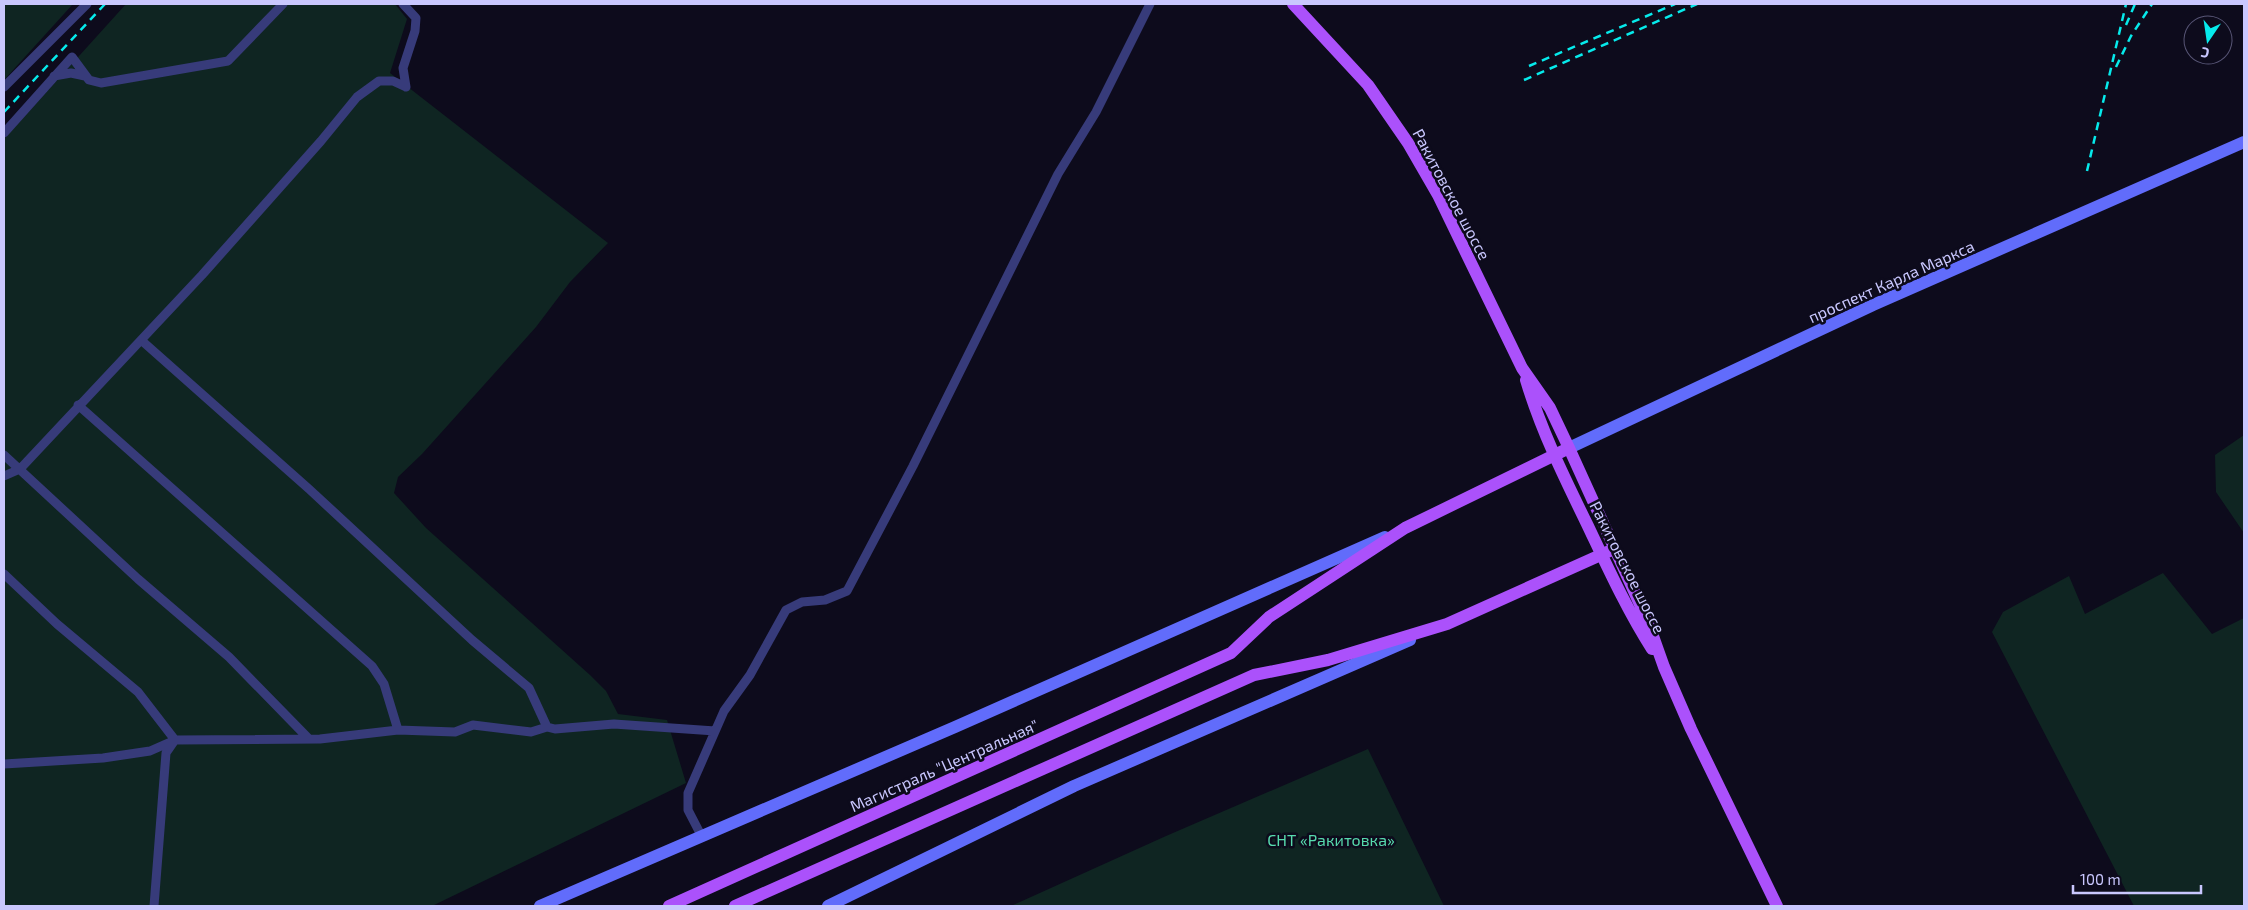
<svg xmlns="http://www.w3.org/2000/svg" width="2248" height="910" font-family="'Exo 2',sans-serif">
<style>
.green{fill:#0f2522}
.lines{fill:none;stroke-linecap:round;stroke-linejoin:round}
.minor{stroke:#373b7a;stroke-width:9}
.secondary{stroke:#616cfb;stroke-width:12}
.primary{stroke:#ab51fb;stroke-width:12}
.rail{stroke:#06eaeb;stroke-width:2.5;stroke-dasharray:8 6;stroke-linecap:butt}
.labels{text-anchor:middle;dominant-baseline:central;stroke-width:5;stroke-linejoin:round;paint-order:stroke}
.street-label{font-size:16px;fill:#c9c7fe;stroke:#0d0b1c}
.park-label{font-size:16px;fill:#57daad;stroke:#0d0b1c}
</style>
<rect width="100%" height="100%" fill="#0d0b1c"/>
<path class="green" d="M4 4H73L4 80Z
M126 4H395L407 19 390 73 608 243 570 282 536 327 422 454 398 477 394 493 426 528 590 675 606 691 618 714 667 720 686 783 432 906H4V139Z
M2244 435V533L2216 492 2215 455Z
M2163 573 2212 634 2244 618V906H2134L1992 632 2003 612 2069 576 2085 614Z
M1368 749 1444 906H1011L1166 836Z"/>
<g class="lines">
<path class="minor" d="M403 4 416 18 415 31 403 68 406 87
M54 76 71 73 85 76
M4 87 87 4
M4 133 72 57 89 80 101 83 228 61 283 4
M141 340 309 489 472 640 529 688 547 727
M78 405 372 666 384 684 398 730
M4 455 138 579 229 657 308 738
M4 476 20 469 202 275 321 141 357 97 379 81H393L406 87
M4 574 57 624 138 692 175 740 166 753 154 906
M4 764 103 758 150 751 175 740 320 739 398 730 455 732 473 725 531 732 547 727 555 729 614 724 715 731
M702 837 688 810V793L724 711 750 675 786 610 802 602 825 600 847 591 913 466 1058 174 1096 112 1150 4"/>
<path class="secondary" d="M1569 448 1873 305 2244 142
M540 906 955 727 1385 537
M828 906 1074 786 1410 640"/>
<path class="primary" d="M1293 4 1368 85 1408 143 1438 195 1522 368 1550 408 1569 448 1648 622 1664 667 1691 729 1777 906
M1526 380C1541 430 1564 477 1587 524 1607 566 1627 610 1652 649
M669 906 1231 653 1269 617 1405 528 1569 448
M735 906 1254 675 1328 660 1447 624 1614 549"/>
<path class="rail" d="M2126 25 2135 4
M1529 66 1675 4
M2116 67 2131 36 2152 4
M1524 80 1697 4
M4 112 105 4
M2087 171 2126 4"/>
</g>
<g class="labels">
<g class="street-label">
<text transform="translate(1452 194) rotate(62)">Ракитовское шоссе</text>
<text transform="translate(1891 281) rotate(-24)">проспект Карла Маркса</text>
<text transform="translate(1628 567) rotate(63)">Ракитовское шоссе</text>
<text transform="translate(944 765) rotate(-24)">Магистраль "Центральная"</text>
</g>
<g class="park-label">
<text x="1331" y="839">СНТ «Ракитовка»</text>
</g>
</g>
<rect width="2248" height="910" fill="none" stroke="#c9c7fe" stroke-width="10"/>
<g transform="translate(2208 40) rotate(193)"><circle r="24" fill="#0d0b1c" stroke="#585676"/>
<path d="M0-4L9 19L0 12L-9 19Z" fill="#06eaeb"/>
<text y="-8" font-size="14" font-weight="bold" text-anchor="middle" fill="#c9c7fe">С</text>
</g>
<path d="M2073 885v8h128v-8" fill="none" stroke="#c9c7fe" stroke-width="2.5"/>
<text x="2080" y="885" font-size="15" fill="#c9c7fe" stroke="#0d0b1c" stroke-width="4" paint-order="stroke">100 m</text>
</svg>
